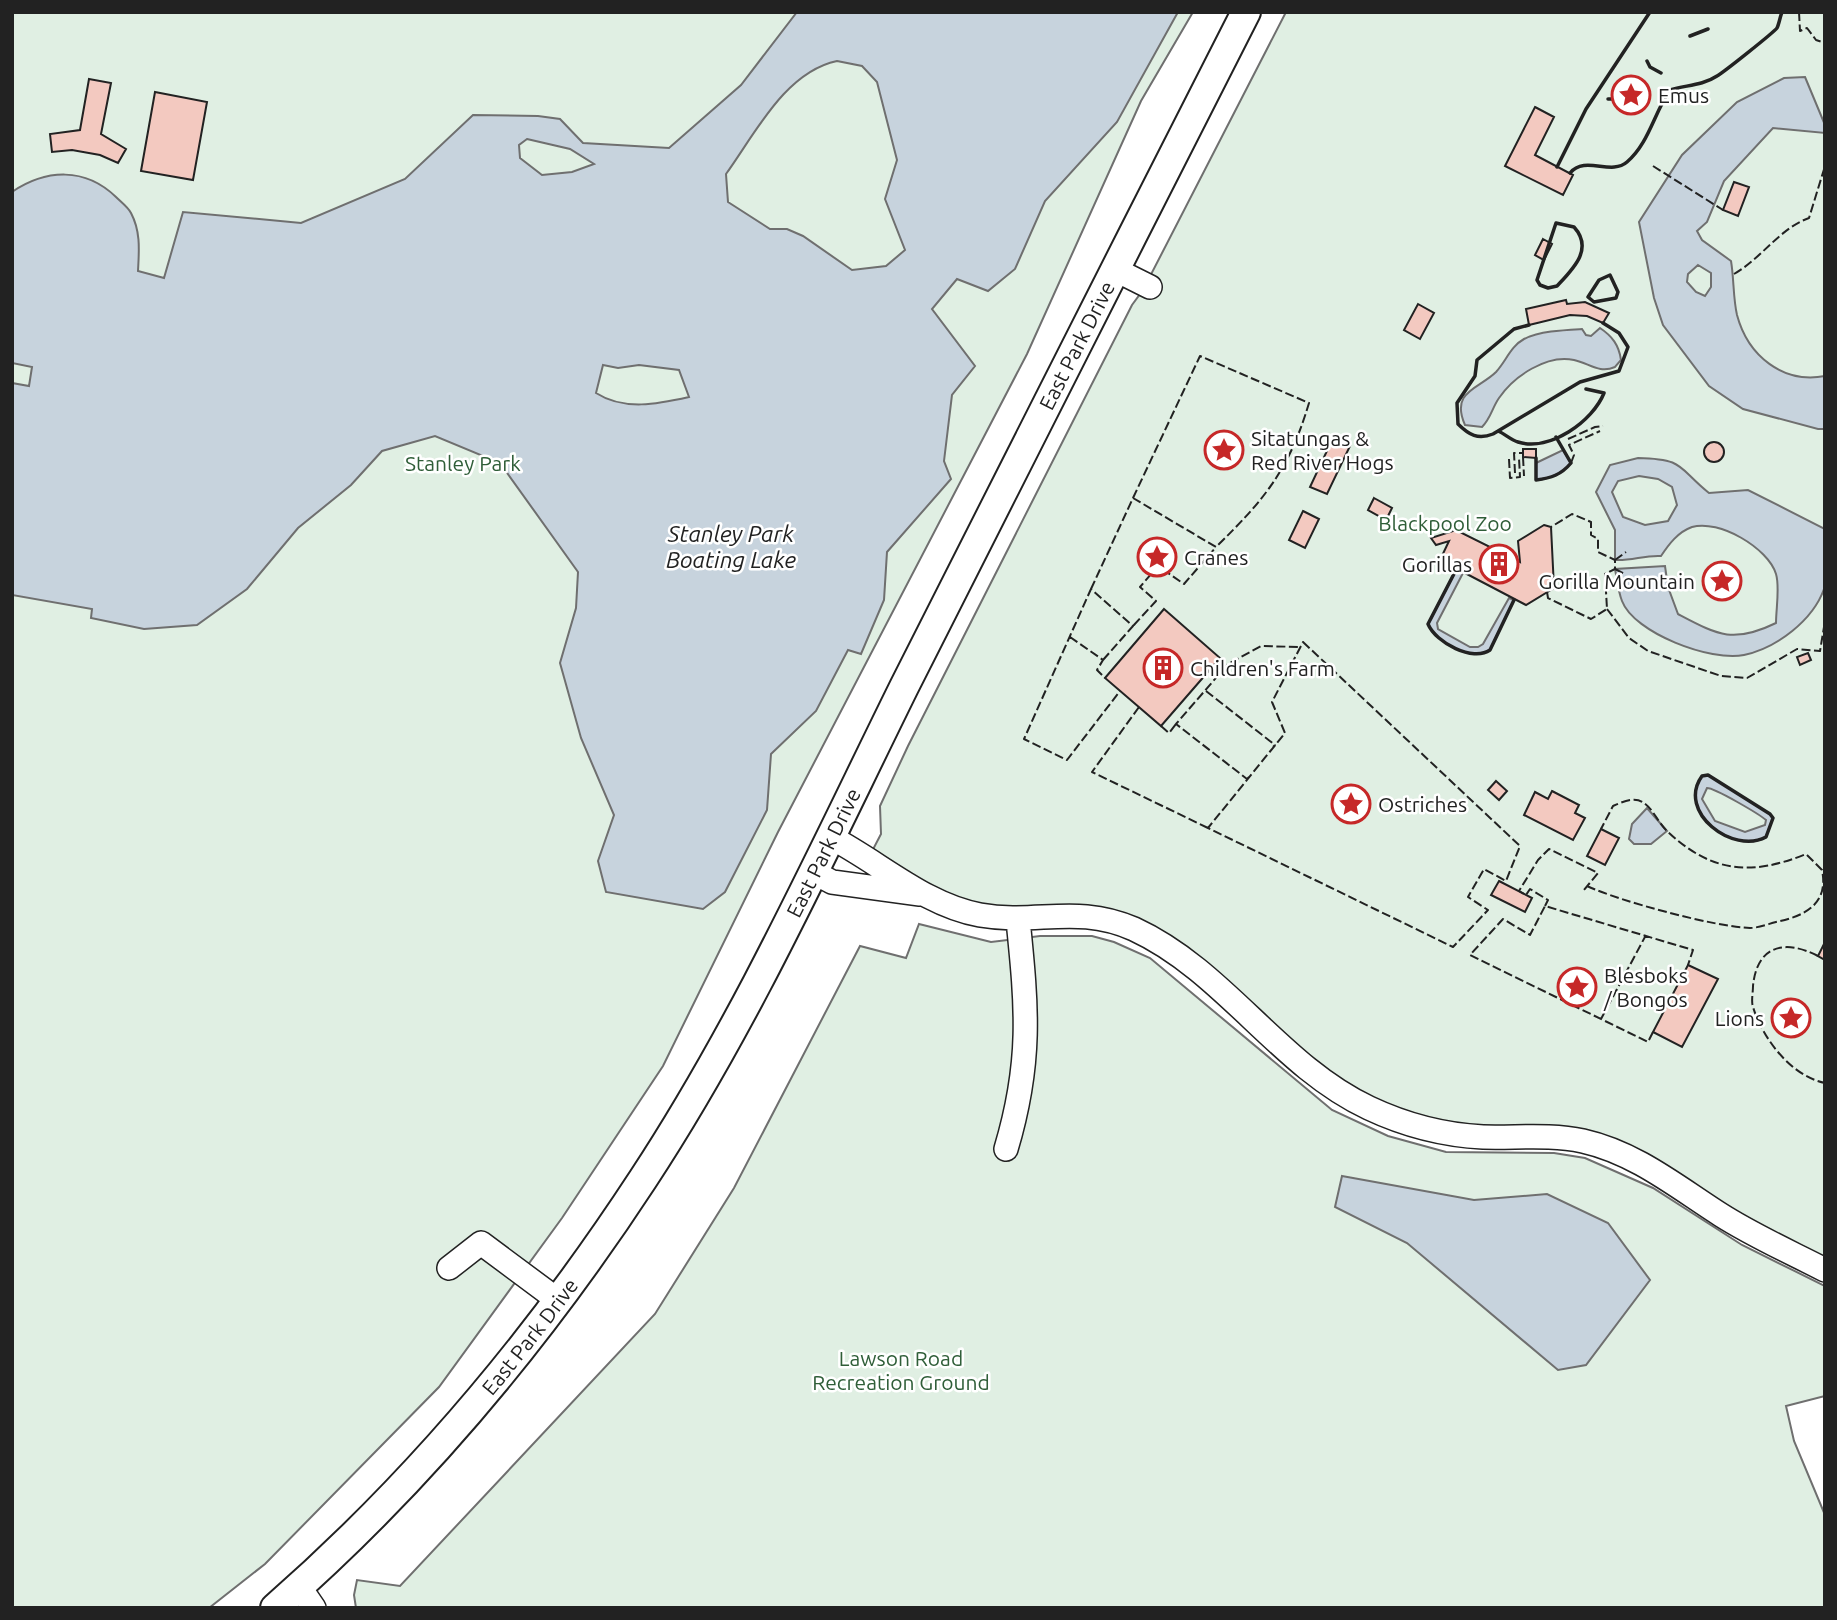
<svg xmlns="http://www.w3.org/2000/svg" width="1837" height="1620" font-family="Ubuntu,sans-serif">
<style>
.green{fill:#e0efe3;stroke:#6f6f6f;stroke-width:2}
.water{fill:#c7d3dd;stroke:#6f6f6f;stroke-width:2;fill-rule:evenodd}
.building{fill:#f3c9c0;stroke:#222;stroke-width:2}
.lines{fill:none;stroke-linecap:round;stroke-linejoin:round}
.minor-casing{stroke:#222;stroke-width:26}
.major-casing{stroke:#222;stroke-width:32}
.minor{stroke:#fff;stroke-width:23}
.major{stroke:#fff;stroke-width:28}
.fence{stroke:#222;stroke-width:2;stroke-dasharray:9 3.5;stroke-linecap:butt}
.wall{stroke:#222;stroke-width:3.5}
.labels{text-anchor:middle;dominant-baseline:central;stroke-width:5;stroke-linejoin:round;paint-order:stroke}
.poi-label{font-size:21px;fill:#222;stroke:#fff;text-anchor:start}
.street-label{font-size:21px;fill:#222;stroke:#fff}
.park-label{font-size:21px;fill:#2f5e38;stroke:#fff}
.water-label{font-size:23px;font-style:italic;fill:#222;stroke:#fff}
</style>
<rect width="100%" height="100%" fill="#fff"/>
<path class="green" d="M12 12H1193L1141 101 1027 354 778 832 663 1066 562 1218 439 1387 265 1564 209 1608H12Z
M1286 12H1825V1267L1616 1152 1481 1137 1369 1108 1134 930 977 914 868 859 881 834 880 806 908 746 1132 305 1143 290Z
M919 924 991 942 1040 936H1092L1114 942 1150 958 1332 1110 1388 1136 1446 1152 1554 1153 1585 1158 1653 1188 1742 1245 1825 1286V1396L1786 1406 1794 1441 1825 1515V1608H356L354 1595 357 1580 400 1586 655 1314 734 1188 860 946 906 958Z"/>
<path class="water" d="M797 12H1178L1117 122 1045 201 1015 269 988 291 957 279 932 309 975 366 952 395 944 461 951 479 887 552 884 600 861 654 848 650 816 711 771 754 767 810 725 892 703 909 606 892 598 861 614 815 581 738 560 663 576 608 578 572 500 463 435 436 382 451 351 485 298 528 247 589 197 625 144 629 91 618 92 609 12 595V383L29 386 32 367 12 363V192C46 169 85 167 116 197 121 202 128 207 131 213 141 232 139 251 138 271L164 278 183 212 301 223 405 179 473 115 538 116 560 119 583 143 669 148 741 85ZM837 61 862 66 877 82 897 160 885 199 905 250 886 266 852 270 803 236 787 229H770L728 202 726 174C755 134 785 72 837 61ZM527 139 570 149 594 164 572 172 542 175 520 158 519 145ZM603 365 618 368 639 365 679 370 689 397C658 404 624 411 596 393Z
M1805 77 1825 125V133L1773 128 1724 181 1707 222 1697 231 1702 240 1731 261C1734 278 1733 298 1737 315 1748 356 1783 384 1825 376V429H1818L1743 409 1709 386 1663 325 1654 298 1639 222 1682 155 1737 102 1784 78ZM1698 265 1711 273V287L1705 296 1696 292 1687 282 1688 274Z
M1600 328C1612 336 1619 345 1621 360L1615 367C1599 374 1589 363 1574 360 1547 354 1514 376 1499 398 1492 408 1491 418 1482 427L1465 425C1450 391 1479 389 1496 372 1506 361 1511 346 1524 339 1540 331 1564 330 1582 329L1586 335 1591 336Z
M1563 450 1571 463C1561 475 1551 478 1536 480V463Z
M1638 458C1685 459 1677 467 1709 493L1748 490 1825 529C1825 547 1829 572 1824 589 1813 620 1777 648 1744 655 1711 662 1634 633 1622 601 1618 591 1617 579 1615 569L1665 566 1668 587 1678 614C1718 635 1733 644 1776 623 1776 609 1780 587 1776 574 1768 548 1719 519 1692 527 1678 532 1669 544 1661 556 1644 555 1632 561 1615 560V530L1596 492 1610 465ZM1639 476 1658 479 1672 487 1677 505 1668 521 1645 525 1623 517 1612 492 1618 481Z
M1456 570 1463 573 1437 623 1438 629 1470 647H1478L1483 644 1509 598 1514 600 1490 650C1473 662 1436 643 1428 624Z
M1708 775 1770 814 1773 818 1766 837C1733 855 1676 812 1702 776ZM1707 788C1715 788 1759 814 1766 820L1765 825 1745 832 1715 821 1702 799Z
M1647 808 1667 831 1651 844H1634L1629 839 1632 824Z
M1342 1176 1474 1200 1547 1194 1608 1223 1650 1280 1586 1365 1558 1370 1407 1243 1335 1207Z"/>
<path class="building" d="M89 79 111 83 101 134 126 149 118 163 100 155 72 150 52 152 50 134 80 130Z
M155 92 207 102 193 180 141 171Z
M1535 107 1554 117 1535 155 1573 175 1563 195 1505 166Z
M1734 182 1749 187 1738 216 1723 210Z
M1543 239 1552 244 1544 260 1535 255Z
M1566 300 1567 304 1585 302 1609 313 1603 323 1587 316 1570 315 1529 325 1526 309Z
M1418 304 1434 313 1420 339 1404 330Z
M1333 438 1350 446 1327 494 1310 487Z
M1704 452a10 10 0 1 1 20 0a10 10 0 1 1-20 0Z
M1523 449H1536V458L1523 457Z
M1374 498 1392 508 1386 520 1368 510Z
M1303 511 1319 519 1305 548 1289 540Z
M1544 525 1551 527 1554 588 1526 605 1440 560 1449 541 1436 545 1431 538 1456 530 1520 562 1518 541Z
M1164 609 1220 658 1161 726 1105 678Z
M1808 653 1811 660 1800 665 1797 657Z
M1496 781 1507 791 1499 800 1488 790Z
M1552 791 1579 805 1575 813 1585 818 1573 840 1524 815 1535 792 1548 799Z
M1601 829 1619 838 1605 865 1587 856Z
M1499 881 1532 898 1525 912 1491 895Z
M1825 942V960L1818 956Z
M1688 965 1718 979 1682 1047 1653 1032Z"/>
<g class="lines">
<defs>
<path id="minor" d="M1116 270 1150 287
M832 838C880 863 925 905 980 915 1037 925 1077 904 1134 929 1225 971 1279 1066 1369 1108 1405 1125 1444 1135 1483 1137 1517 1138 1550 1134 1583 1141 1636 1153 1677 1187 1721 1215 1754 1236 1790 1252 1825 1270
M815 873 832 882 920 894
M1006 1149C1032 1062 1027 1008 1018 920
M449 1268 481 1243 559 1301
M299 1586 314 1608"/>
<g id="major">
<path id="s1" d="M275 1608C418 1483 539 1338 643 1179 745 1024 822 853 904 687 1017 461 1132 237 1246 12"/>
</g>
</defs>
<use href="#minor" class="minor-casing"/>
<use href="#major" class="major-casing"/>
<use href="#minor" class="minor"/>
<use href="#major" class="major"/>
<path class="fence" d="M1799 12 1800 31 1807 28 1816 40 1825 43
M1653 166 1723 210
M1734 274C1762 258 1780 228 1809 218L1825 166
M1568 439 1595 427 1603 426
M1523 457 1524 476
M1509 459 1510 478 1520 477 1519 458
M1571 463 1574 455 1569 445 1600 431
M1515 473 1514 453H1523
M1133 498 1200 356 1309 403C1289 470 1265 499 1216 547
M1615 560 1626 552
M1615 569 1625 574
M1091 589 1133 498 1216 547 1184 584 1158 566 1140 587 1156 601 1133 626
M1547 592 1548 598 1591 619 1607 609 1605 574 1615 569V560L1598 552V539L1591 535V522L1572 514 1551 527
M1607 609 1629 638 1648 651 1721 676 1747 678 1797 649 1820 651 1825 621
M1070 637 1103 660 1097 670 1105 678
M1303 642 1520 846 1506 881 1484 869 1468 897 1488 910 1453 947 1208 828 1285 733 1272 702Z
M1103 660 1133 626 1091 589 1024 739 1067 760 1120 691
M1206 691 1275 745 1273 747
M1139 707 1092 772 1208 828
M1161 726 1169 733 1176 724
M1249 777 1247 779 1176 724 1228 664 1261 646 1300 647
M1587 886C1619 901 1715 927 1750 928 1758 928 1768 924 1776 922 1805 916 1829 904 1822 870L1806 854C1752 876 1712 873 1668 832 1659 824 1653 809 1644 803 1635 796 1622 802 1613 806L1601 829
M1545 906 1548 900 1530 889 1526 895 1519 891 1538 860 1549 849 1598 873 1584 890
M1818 956C1785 939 1757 945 1753 986 1753 993 1751 1001 1753 1007 1763 1039 1791 1076 1825 1083
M1601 1019 1646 935
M1653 1032 1648 1042 1470 955 1503 919 1530 935 1545 906 1693 950 1688 965"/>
<path class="wall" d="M1690 36 1708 29
M1647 61 1650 67 1661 73
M1608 99H1614L1617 105 1625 104
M1557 167 1586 109 1650 12
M1570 173C1585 155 1611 176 1627 162 1649 143 1654 113 1670 90 1685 85 1702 86 1717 76 1724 72 1773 33 1777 28 1779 24 1780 17 1782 12
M1556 223 1574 227C1594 249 1573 269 1557 286L1548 288 1540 285 1537 280Z
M1610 275 1618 292 1616 298 1594 302 1588 297 1599 280Z
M1529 325 1514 329 1477 360 1475 376 1457 403 1458 424C1469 435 1478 440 1493 434L1580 382 1619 371 1628 347 1619 333 1603 323
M1498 431C1505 434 1511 440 1518 442 1550 452 1593 421 1604 393L1586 389
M1536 458V480C1551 478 1561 475 1571 463L1556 437
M1456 570 1428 624C1436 643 1473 662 1490 650L1514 600
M1708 775 1770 814 1773 818 1766 837C1733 855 1676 812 1702 776Z"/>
</g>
<defs>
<symbol id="sight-ring" viewBox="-11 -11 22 22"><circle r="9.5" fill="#fff" stroke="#c62828" stroke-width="1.5"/><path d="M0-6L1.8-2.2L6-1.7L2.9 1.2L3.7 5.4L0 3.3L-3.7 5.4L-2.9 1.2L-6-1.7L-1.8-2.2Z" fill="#c62828"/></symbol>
<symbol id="building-ring" viewBox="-11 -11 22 22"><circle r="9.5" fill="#fff" stroke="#c62828" stroke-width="1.5"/><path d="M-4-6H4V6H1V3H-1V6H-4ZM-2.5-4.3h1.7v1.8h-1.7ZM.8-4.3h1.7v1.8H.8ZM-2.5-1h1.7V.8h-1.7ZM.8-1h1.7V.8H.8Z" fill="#c62828"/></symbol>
</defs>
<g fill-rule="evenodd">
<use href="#sight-ring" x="1609" y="73" width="44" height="44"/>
<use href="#sight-ring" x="1202" y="428" width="44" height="44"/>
<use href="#sight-ring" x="1135" y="535" width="44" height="44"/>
<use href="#building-ring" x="1477" y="542" width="44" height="44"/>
<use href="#sight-ring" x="1700" y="559" width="44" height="44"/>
<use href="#building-ring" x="1141" y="646" width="44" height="44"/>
<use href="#sight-ring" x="1329" y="782" width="44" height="44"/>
<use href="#sight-ring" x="1555" y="965" width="44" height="44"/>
<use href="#sight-ring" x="1769" y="996" width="44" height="44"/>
</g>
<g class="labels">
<g class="poi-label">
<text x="1658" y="95">Emus</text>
<text x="1251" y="438">Sitatungas &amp;<tspan x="1251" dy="24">Red River Hogs</tspan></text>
<text x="1184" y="557">Cranes</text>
<text x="1472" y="564" text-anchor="end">Gorillas</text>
<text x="1695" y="581" text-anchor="end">Gorilla Mountain</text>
<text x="1190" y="668">Children's Farm</text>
<text x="1378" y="804">Ostriches</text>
<text x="1604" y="975">Blesboks<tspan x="1604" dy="24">/ Bongos</tspan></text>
<text x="1764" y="1018" text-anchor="end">Lions</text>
</g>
<g class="street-label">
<text stroke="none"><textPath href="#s1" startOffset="1507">East Park Drive</textPath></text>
<text stroke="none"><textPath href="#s1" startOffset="940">East Park Drive</textPath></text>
<text stroke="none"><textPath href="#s1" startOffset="373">East Park Drive</textPath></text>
</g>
<g class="park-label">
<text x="463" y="463">Stanley Park</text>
<text x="1445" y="523">Blackpool Zoo</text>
<text x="901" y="1358">Lawson Road<tspan x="901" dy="24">Recreation Ground</tspan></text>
</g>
<g class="water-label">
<text x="731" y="533">Stanley Park<tspan x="731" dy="26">Boating Lake</tspan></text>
</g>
</g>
<rect width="1837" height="1620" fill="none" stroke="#222222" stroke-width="28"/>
</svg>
